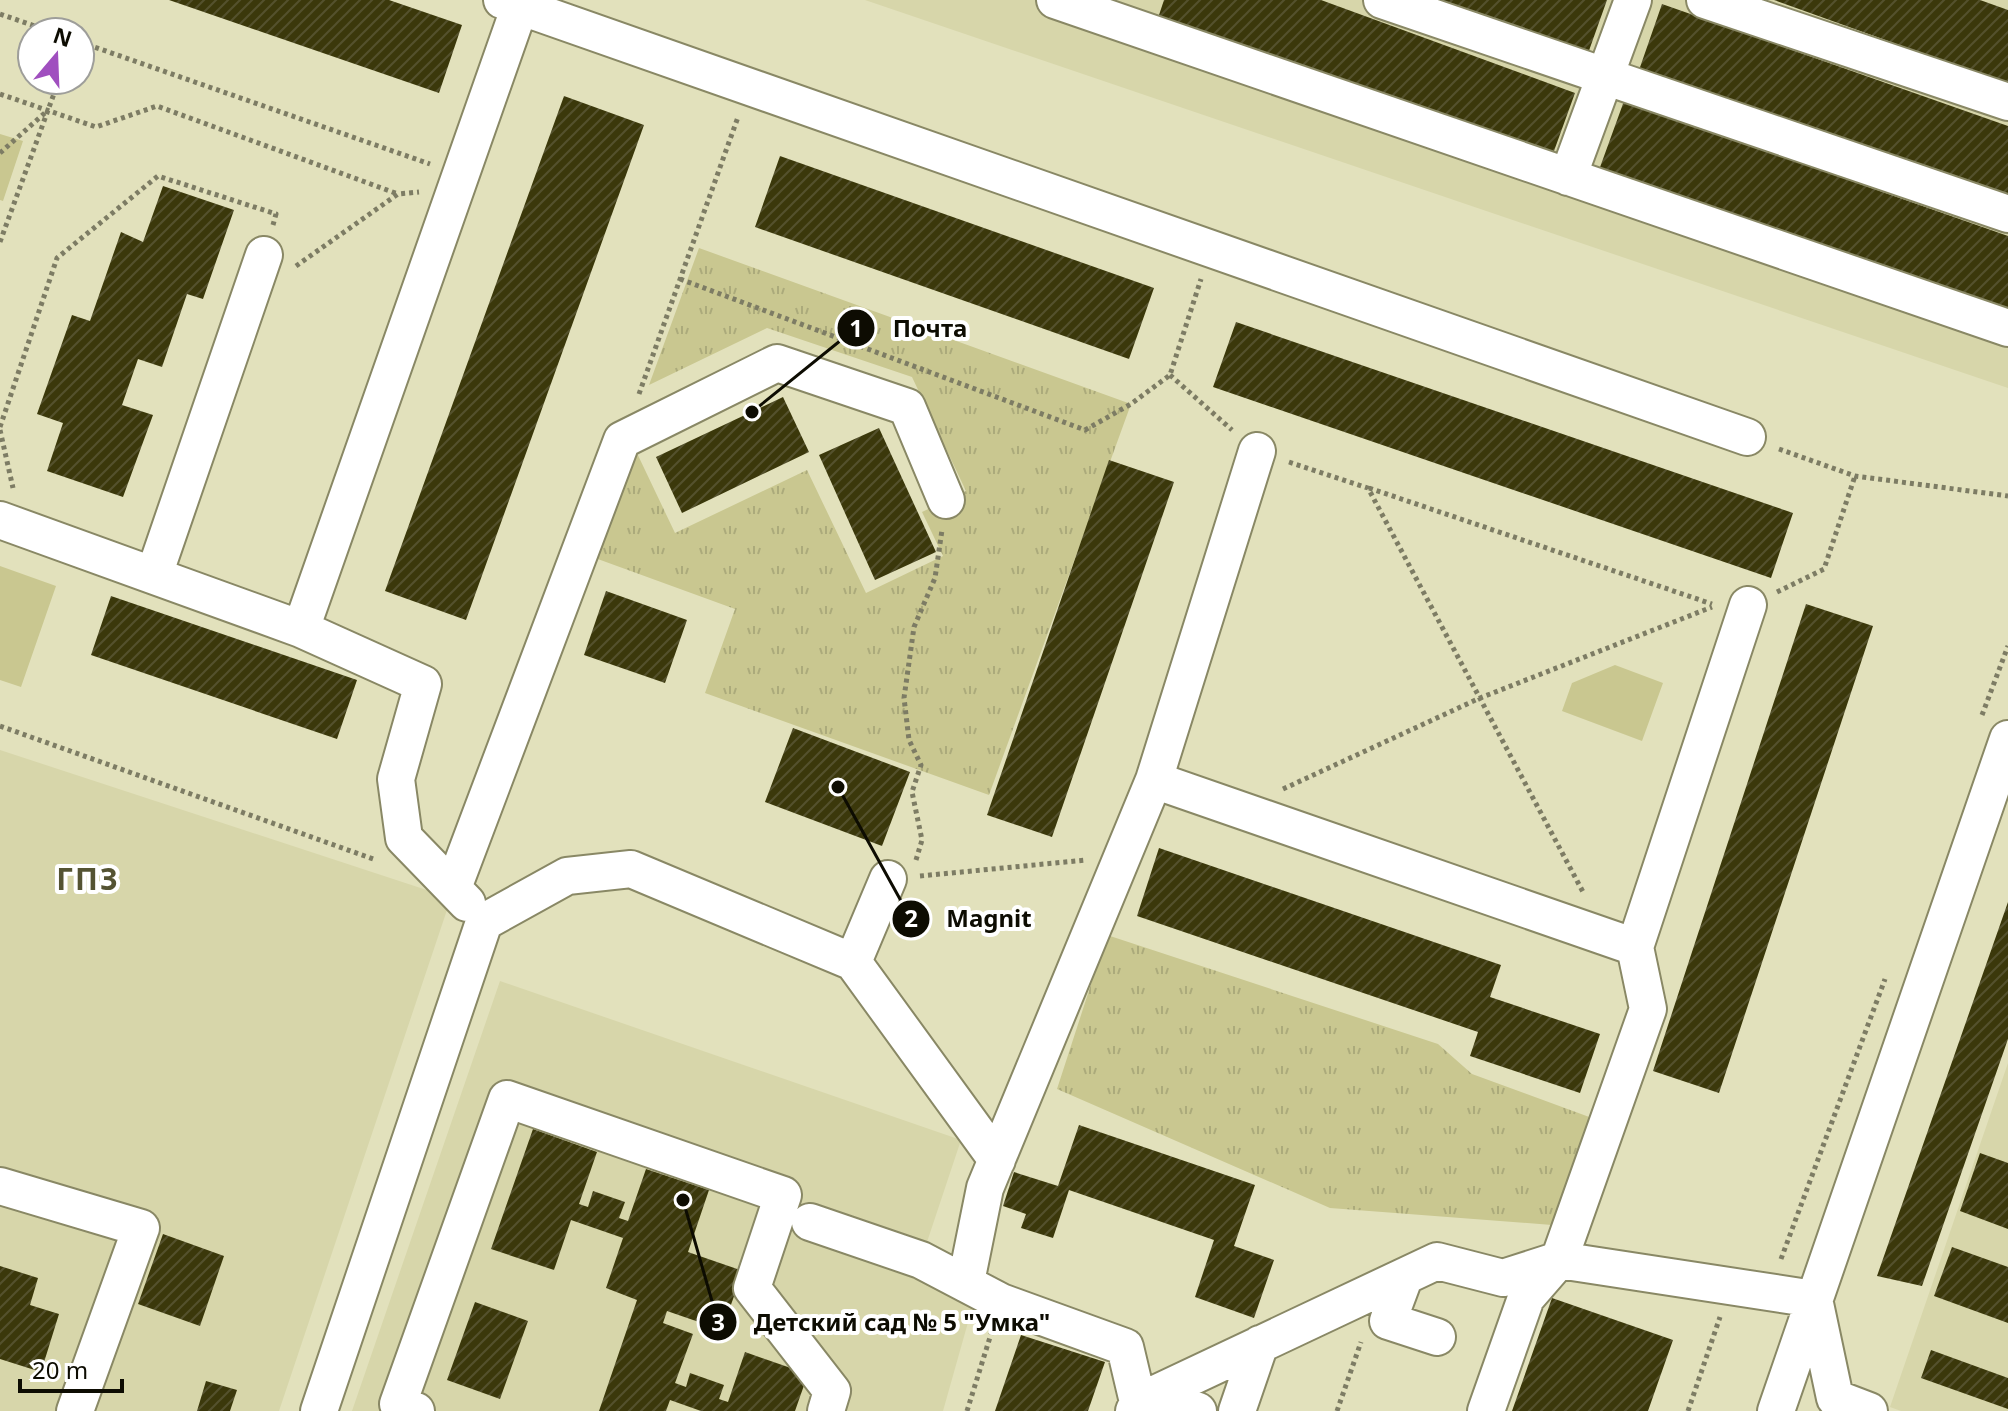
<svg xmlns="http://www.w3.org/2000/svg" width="2008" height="1411" font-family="'Noto Sans',sans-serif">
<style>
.built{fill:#d7d6aa}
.grass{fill:url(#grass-tufts)}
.green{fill:#c9c790}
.building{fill:url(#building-hatch)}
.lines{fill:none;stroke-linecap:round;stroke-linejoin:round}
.minor-casing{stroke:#898865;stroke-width:40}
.path{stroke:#7d7c64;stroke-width:5;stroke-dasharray:4 4;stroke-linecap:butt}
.minor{stroke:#fff;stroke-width:36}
.labels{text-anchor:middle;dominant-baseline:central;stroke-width:8;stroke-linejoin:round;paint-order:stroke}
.district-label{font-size:30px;font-weight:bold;letter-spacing:2px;fill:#545332;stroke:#fff}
.leader{fill:none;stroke:#0d0c02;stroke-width:3}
.callout-dot{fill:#0d0c02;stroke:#fff;stroke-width:3}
.mark-label{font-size:24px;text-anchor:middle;font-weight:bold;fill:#fff}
.callout-label{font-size:24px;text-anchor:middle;font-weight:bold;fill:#0d0c02;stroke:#fff;stroke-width:8;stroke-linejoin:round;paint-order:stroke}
</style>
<defs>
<pattern id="grass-tufts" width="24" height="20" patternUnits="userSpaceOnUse" patternTransform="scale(2)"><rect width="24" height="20" fill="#c9c790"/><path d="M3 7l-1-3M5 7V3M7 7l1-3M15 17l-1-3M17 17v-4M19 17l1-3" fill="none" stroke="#abaa7b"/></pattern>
<pattern id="building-hatch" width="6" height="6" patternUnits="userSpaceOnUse" patternTransform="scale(2)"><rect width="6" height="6" fill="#3b380b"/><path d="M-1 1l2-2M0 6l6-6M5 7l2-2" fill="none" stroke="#54512d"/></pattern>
</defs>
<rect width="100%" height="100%" fill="#e2e1bc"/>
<path class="built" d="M865 0H2008V388Z
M0 750 451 898 279 1411H0Z
M500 981 961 1140 921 1260 976 1294 943 1411H352Z
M2008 1063V1411H1901L1890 1407Z"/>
<path class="grass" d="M699 248 1131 404 989 795 705 693 735 609 595 558 635 449 675 533 807 470 866 593 943 556 922 512 966 491 912 377 767 328 649 385Z
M1107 935 1438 1044 1472 1074 1592 1118 1552 1225 1330 1208 1057 1089Z"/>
<path class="green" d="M0 134 23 141 3 201 0 200Z
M0 566 56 586 21 687 0 680Z
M1615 665 1663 683 1642 741 1562 711 1572 683Z"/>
<path class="building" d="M169 0H389L462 25 439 93Z
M1164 0H1321L1575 93 1550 162 1158 18Z
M1424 0H1607L1586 59Z
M1774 0H1980L2008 10V84Z
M1662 4 2008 126V203L1638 73Z
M564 96 644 125 466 620 385 591Z
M1624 101 2008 236V314L1599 170Z
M780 156 1154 288 1129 359 755 227Z
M163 186 234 210 203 299 187 294 162 367 138 359 122 405 153 415 123 497 47 471 63 423 37 414 72 315 90 321 121 232 143 242Z
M1236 322 1793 513 1771 578 1213 387Z
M783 397 809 452 682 513 656 457Z
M879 428 936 552 875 580 819 455Z
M1109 460 1174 482 1052 837 987 815Z
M606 591 687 620 665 683 584 655Z
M111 596 357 680 337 739 91 655Z
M1806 604 1873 626 1719 1093 1653 1071Z
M793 728 910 772 882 846 765 802Z
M1159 848 1501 965 1490 997 1600 1034 1580 1093 1470 1056 1478 1032 1137 916Z
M2008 902V1039L1922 1286 1877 1276Z
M1079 1125 1255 1185 1234 1246 1274 1260 1254 1318 1195 1297 1214 1240 1069 1190 1053 1238 1021 1228 1026 1214 1003 1206 1014 1172 1058 1186Z
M533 1129 597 1152 579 1204 588 1207 593 1191 625 1202 619 1218 628 1221 646 1169 709 1190 688 1252 743 1271 722 1330 667 1311 663 1323 693 1334 675 1383 686 1387 690 1373 724 1385 719 1399 728 1402 745 1352 808 1374 795 1411H701L670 1400 666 1411H599L637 1300 606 1288 623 1238 571 1220 554 1270 491 1249Z
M1980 1153 2008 1163V1229L1960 1211Z
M163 1234 224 1256 200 1326 138 1304Z
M1952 1247 2008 1267V1323L1934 1296Z
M0 1266 38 1278 30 1305 59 1314 41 1372 0 1359Z
M1552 1298 1673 1340 1648 1411H1512Z
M475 1302 528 1321 500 1399 447 1380Z
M1021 1335 1105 1362 1088 1411H995Z
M1931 1350 2008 1378V1409L1921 1378Z
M206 1381 237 1390 230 1411H197Z"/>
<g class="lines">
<defs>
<path id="minor" d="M502 0 1747 437
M1055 0 2008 328
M1382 0 2008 214
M1705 0 2008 102
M1568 177 1633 0
M1257 451 1154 780 1635 947
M0 520 301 629 423 684 396 779 404 838 467 903
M154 575 264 255
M301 629 520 6
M453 888 622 440 777 363 907 407 946 500
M853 962 997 1160
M0 1186 141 1228 75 1411
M810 1222 921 1260 1001 1302 1125 1347 1138 1402
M1404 1278 1388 1321 1437 1337
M966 1282 985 1188 1154 780
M1153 1395 1198 1411
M319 1411 484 922 567 876 631 869 853 962 888 879
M416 1411 398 1404 507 1099 783 1195 752 1288 832 1391 826 1411
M1134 1411 1138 1402 1437 1261 1503 1278 1559 1260 1814 1299 1835 1398 1869 1411
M1237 1411 1260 1344
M1486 1411 1526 1298 1559 1260 1648 1009 1635 947 1748 605
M1776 1411 2008 739"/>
</defs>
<use href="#minor" class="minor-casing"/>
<path class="path" d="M0 14 52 32
M80 42 430 164
M0 94 96 127 157 106 398 194
M0 153 47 111
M0 242 59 80
M296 266 398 194 419 192
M680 279 1085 430 1131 404 1170 375 1201 279
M1170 375 1232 430
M639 394 738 117
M0 427 57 258 158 176 276 214 273 225
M0 430 13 488
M1779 449 1855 476 2008 496
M1289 462 1368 488 1583 892
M1369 488 1712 604
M1777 592 1824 569 1855 476
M1982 715 2008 646
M0 726 376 860
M1283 789 1480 698 1712 607
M916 860 922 840 912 792 921 765 909 740 904 698 914 627 935 578 942 530
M920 876 1086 860
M1781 1259 1885 979
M967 1411 991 1334
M1337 1411 1361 1342
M1688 1411 1720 1317"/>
<use href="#minor" class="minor"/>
</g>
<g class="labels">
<g class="district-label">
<text x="88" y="878">ГПЗ</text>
</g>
</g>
<path class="leader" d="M752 412L856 328M838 787L911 919M683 1200L718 1322"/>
<g class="callout-dot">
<circle cx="752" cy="412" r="8"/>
<circle cx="838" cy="787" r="8"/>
<circle cx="683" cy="1200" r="8"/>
<circle cx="856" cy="328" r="20"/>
<circle cx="911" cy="919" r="20"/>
<circle cx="718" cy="1322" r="20"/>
</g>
<g class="mark-label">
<text x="856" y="337">1</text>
<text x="911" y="927">2</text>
<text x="718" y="1331">3</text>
</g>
<g class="callout-label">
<text x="930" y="337">Почта</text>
<text x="989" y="927">Magnit</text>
<text x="902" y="1331">Детский сад № 5 "Умка"</text>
</g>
<g transform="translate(56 56) rotate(19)"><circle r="38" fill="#ffffff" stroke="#9e9e9a" stroke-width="2"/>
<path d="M0-6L14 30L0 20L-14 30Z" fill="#a04fbf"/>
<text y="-12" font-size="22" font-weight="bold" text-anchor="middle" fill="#0d0c02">N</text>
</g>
<path d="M20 1379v12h102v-12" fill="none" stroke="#0d0c02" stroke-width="4"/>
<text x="32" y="1379" font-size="24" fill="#0d0c02" stroke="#ffffff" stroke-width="6" paint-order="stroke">20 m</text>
</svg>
